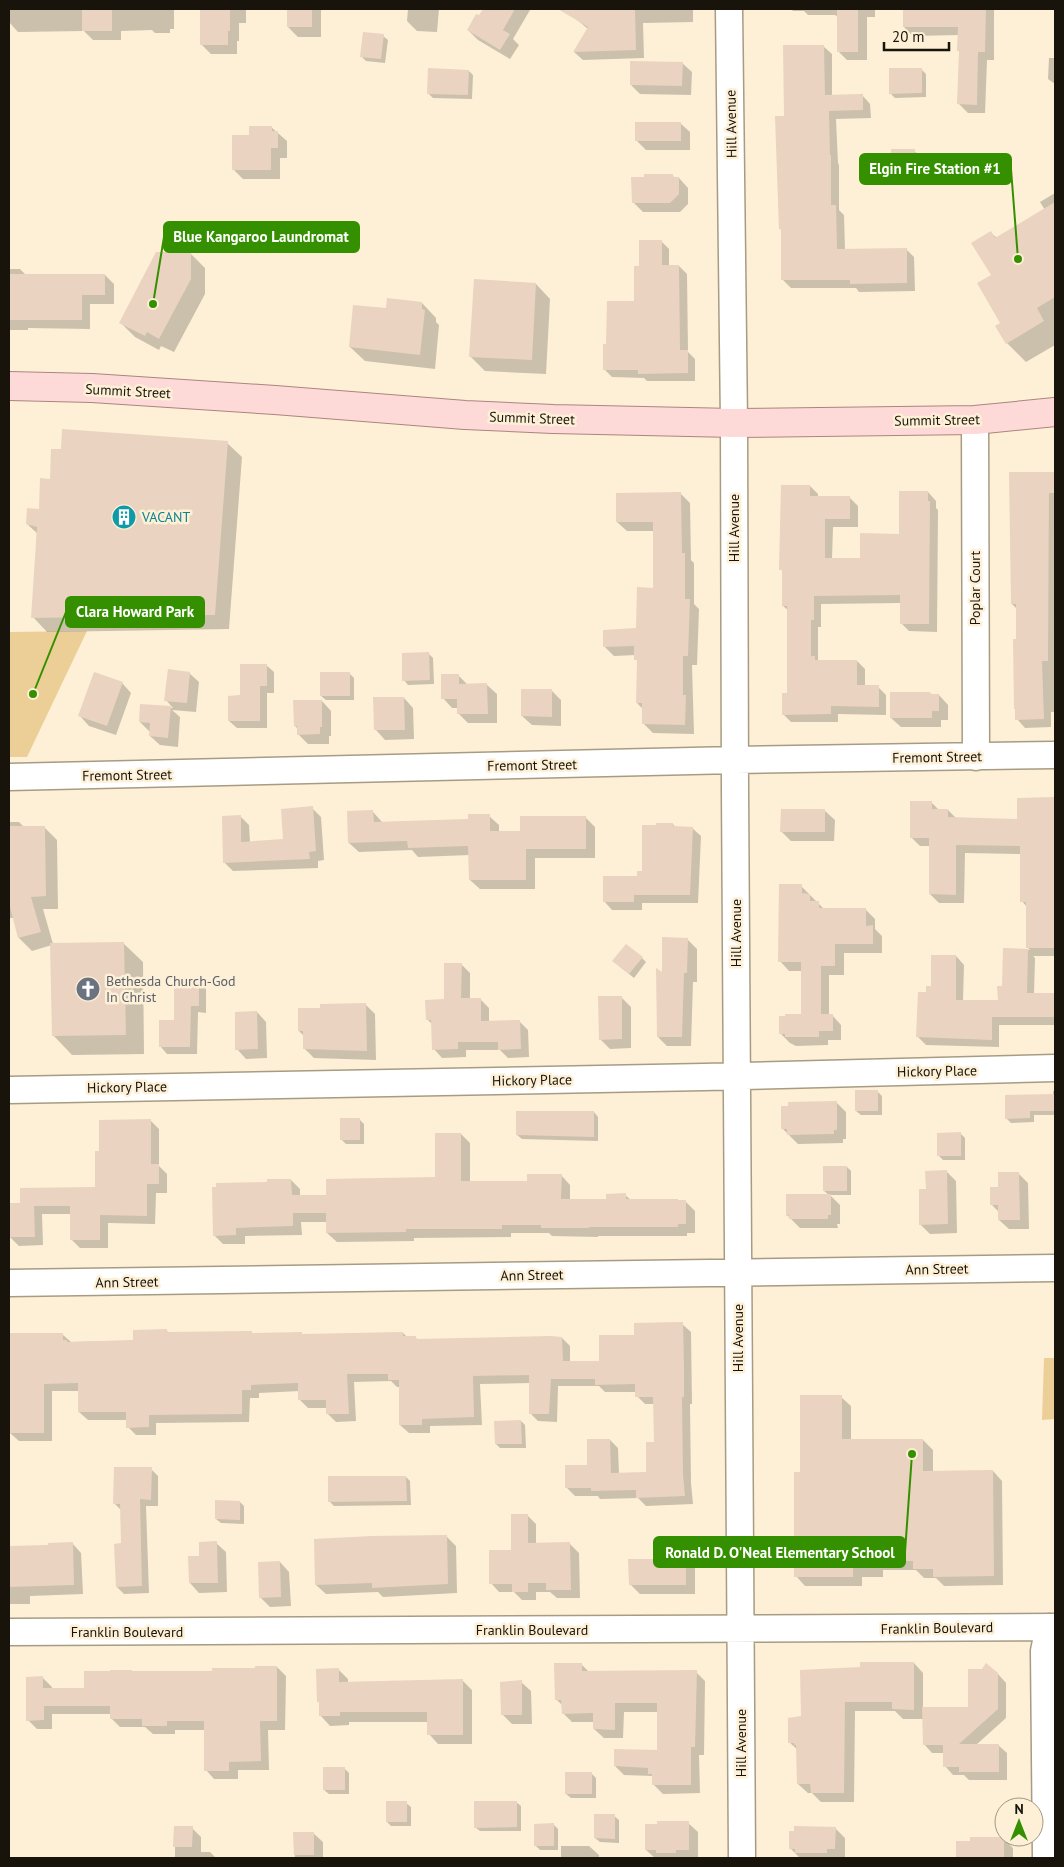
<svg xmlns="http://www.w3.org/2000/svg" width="1064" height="1867" font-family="'PT Sans',sans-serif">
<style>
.green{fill:#ebcf96}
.shadow{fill:#0003}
.building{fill:#ead3c0}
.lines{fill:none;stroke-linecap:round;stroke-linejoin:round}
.minor-casing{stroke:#a79c83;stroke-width:29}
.major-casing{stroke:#ac847f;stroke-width:30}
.minor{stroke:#fff;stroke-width:26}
.major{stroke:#fddad8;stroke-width:28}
.labels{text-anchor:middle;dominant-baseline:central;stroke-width:5;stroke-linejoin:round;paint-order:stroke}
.street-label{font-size:14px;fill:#19140b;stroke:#fdf0d6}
.culture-label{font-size:14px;fill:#0d838f;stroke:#fdf0d6;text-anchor:start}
.worship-label{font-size:14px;fill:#5b616d;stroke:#fdf0d6;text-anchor:start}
.leader{fill:none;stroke:#359000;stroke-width:2}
.callout-dot{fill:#359000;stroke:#fdf0d6;stroke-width:2}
.callout{fill:#359000;stroke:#359000;stroke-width:2}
.callout-label{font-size:15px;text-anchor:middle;font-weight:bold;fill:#fff}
</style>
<rect width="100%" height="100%" fill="#fdf0d6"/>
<path class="green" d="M87 631 27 757H9V632Z
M1044 1358H1055V1419L1042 1420Z"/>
<path class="shadow" d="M9 9H174V29H170V33H155L152 30 121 31V40H93L84 31 18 32 9 22Z
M201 9H246V23H239V41H237V54H211L201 44Z
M288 9H321V37H298L288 27Z
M408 9H439L437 32 417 31 407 21Z
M485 9 530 10 513 39 519 45 510 59 478 40 468 30Z
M575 9H693V22L643 23 644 58 583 60 574 52 588 29 575 18 573 12Z
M791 9H875V17H867V60H847L838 51V17L835 15H808L804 11H793Z
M904 9H994V60H987L985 113H968L959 104 960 53 959 51V35L913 36 904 27Z
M383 36 388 40 385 63 366 61 361 56Z
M823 46 832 54V96L862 95 870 104 871 118 836 119 838 163 839 165V210L844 215 845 250 906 249 914 257 915 291 859 292 856 288H791L783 280V231L780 229 785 118Z
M1049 58H1055V84L1048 79Z
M682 63 692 72 691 95 640 94 631 85Z
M921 69 926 74V97L895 98 890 93Z
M469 71 473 75 472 99 433 98 428 93Z
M680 123 690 132V150H646L637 141Z
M271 127 287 141V158H280V179H243L234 170 251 136Z
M914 151 919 155 918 180 896 179 892 175Z
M672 175 675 178H679L688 188V204L680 212H643L633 202Z
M1055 193V345L1026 362 1007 343 993 276 991 233 997 238 1045 210 1040 202Z
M661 241 669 249V266H679L687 274 688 352 695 359V381H647L644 378 612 377 604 369 607 345 636 303 640 267Z
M190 253 205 268V294L174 352 161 346 159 350 135 337 121 323Z
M9 269H20L26 275H105L114 284V304H90V329L28 328V330H9Z
M536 284 550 299 546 374 485 371 470 356Z
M422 303 436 318V322L439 325 435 369 365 361 350 347 388 310Z
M227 443 242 457 229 629 47 632 33 617 38 534 27 524 40 510 51 480Z
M1010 473H1055V712H1051V727L1025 728 1017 719V609L1012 604Z
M810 486 818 494V498H850L858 506V527H833L832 559H861L900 535 928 492 936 501V508L938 510 937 632 909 631 901 623V603L821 604V627H818V662L857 661 865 669V687H878L886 695V715L838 714V722H791L783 714 788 694 789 611 783 606V572L781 569Z
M681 494 690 503 691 560 694 563V604L699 609 697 665H692L694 734 653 733 643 723V709L637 703 638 661 636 659V655L614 656 604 646 637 630 654 589V531H627L617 522Z
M428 653 433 658 434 684 408 685 404 680Z
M266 665 274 672V693H267V728H237L229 721 242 697Z
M189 673 199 682 196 712 172 710 180 717 178 747 160 745 150 736V732L140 722 141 705 173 708 166 700Z
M350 674 354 678V700H326L321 696Z
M458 675 468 685H487L497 694V723H468L459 714 458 708H452L443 698Z
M122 683 131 693 116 735 89 726 80 716Z
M552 691 561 700V726L532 725 522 716Z
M930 693 932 695H939L948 705V720H941V727H901L891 718Z
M404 698 413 708 414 739 385 740 376 730Z
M322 701 331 711V736H329V744H308L298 734V729L295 726Z
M1055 798V956H1033L1035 958 1034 994H1055V1025H999V1047L926 1045 918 1037 927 993 956 956 964 965 963 1001H999L1004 987V950H1030L1027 947V907L1022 901V854L965 853 964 903H939L930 894V846H920L911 837 931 802 939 810H948L957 819 1019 820 1018 799Z
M312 808 321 817 324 860 318 861V868L233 871 224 862 240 816 249 825 250 842 284 840Z
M825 811 835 820 834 841H791L781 831Z
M373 812 383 823 469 820 489 816 499 825V832H521L585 817 595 827V858H535V889H480L470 880V855L418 857 412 850 359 852 349 843Z
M9 822H19L24 827H44L57 840 58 909H43L53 944 123 943 143 962 144 1054 72 1055 53 1035 52 945 32 951 19 938 14 918H9Z
M673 824 676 828H692L701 836 698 903H642V910H612L604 901 638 877Z
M801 886 825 910H866L875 919V929L882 936V953H844V975H829V1015H832L841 1025V1040H828V1045L796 1046 790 1043 781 1034 803 1015V971H789L780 961Z
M687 939 697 949V982H693L691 1046H667L658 1037 663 975Z
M642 958 646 962 634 978 619 966Z
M461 964 470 973V999H480L489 1008V1022H520L528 1030 529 1057 508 1058 500 1050H466V1057L442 1058 434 1049 433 1025 427 1019 445 1001Z
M199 980 206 987V1013L198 1012 197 1054H167L160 1046Z
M621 997 631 1007V1048L610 1049 600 1039Z
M365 1004 375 1014 376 1060 314 1058 304 1048V1036L299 1031 321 1010Z
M257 1012 266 1022 267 1058 246 1059 237 1049Z
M877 1091 882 1096V1115H861L856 1111Z
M1053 1091H1055V1115H1034V1122L1011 1123 1006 1118 1053 1095Z
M836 1102 846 1112V1139H843V1143L798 1144 783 1129Z
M594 1112 598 1117V1141L522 1139 517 1135Z
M150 1120 159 1129V1166L167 1174V1193H156L155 1224 108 1223V1248H80L71 1239V1214H42L43 1245 19 1246 10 1237V1233H9V1204H22L96 1188 101 1152Z
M360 1120 364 1124V1144H346L341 1139Z
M461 1134 470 1143V1182H528L561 1175 570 1185V1201L607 1200 625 1195 631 1200H678L680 1202H686L695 1211V1233H687V1236H598V1237L552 1236 549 1233H511V1237L414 1238V1241L337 1242 327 1233V1222H301L302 1235 245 1236V1244H223L214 1235 269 1184 291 1180 300 1189V1196H327L436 1178Z
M961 1134 965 1138V1160H943L939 1156Z
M847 1167 851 1171V1195H830L840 1205V1224H837L838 1228H800L787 1215 829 1195 824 1191Z
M947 1172 956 1181 957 1233 930 1234 920 1224 927 1191Z
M1018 1173 1028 1183 1029 1229H1009L999 1220V1212L992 1205Z
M682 1324 691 1332 692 1404H690L691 1483 693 1504 646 1506 638 1498 600 1499 598 1496H575L567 1488 589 1467 610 1440 618 1448 619 1474 647 1473 655 1443V1404H645L637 1396V1392H605L599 1386H558L557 1422 538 1421 530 1413V1383L480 1384 482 1425 430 1426V1433H409L400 1425V1387H397L391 1381 354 1382 356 1421 336 1422 328 1414 327 1408H308L300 1400V1391L259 1393V1398H250L249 1422 156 1423V1435H136L128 1427 127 1420H88L79 1412V1391H52V1441H19L10 1433 9 1334H62L71 1342 135 1341 167 1331 169 1333 251 1332 254 1335 301 1333 304 1336 403 1333 407 1337H415L418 1340 562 1338 570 1346V1362H600L636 1337Z
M841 1397 851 1406V1441L923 1440 933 1450V1472L993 1471 1002 1481 1003 1585 944 1586 936 1578H924L916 1570H883V1577H862V1586H805L796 1576 802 1473Z
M521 1421 525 1425 526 1448H500L496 1444Z
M151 1469 158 1476V1506H146L149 1593 124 1594 117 1587 122 1544V1511L114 1503Z
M330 1477H406L410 1481 411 1505 334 1506 330 1502Z
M240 1502 244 1506V1524L221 1523 216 1519Z
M527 1515 536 1524V1545L570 1544 579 1553 580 1598H557L550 1592H536V1600H522L514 1592H499L491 1583 513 1551Z
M446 1536 456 1546 457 1593 383 1597 378 1592 326 1594 316 1585Z
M72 1543 81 1553 83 1594 30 1596V1604H9V1547L49 1546Z
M216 1543 226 1552 227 1592 199 1593 190 1583 200 1557Z
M685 1544 695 1553V1594H640L630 1584 655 1560Z
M280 1562 289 1572 291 1606 270 1607 260 1597Z
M914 1663 923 1673V1708L969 1709 998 1674 1006 1683V1718L976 1745H998L1007 1753V1780H969L964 1775H953L945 1766V1753H932L924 1744V1719H903L895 1711H855L854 1802H821L812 1793H808L798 1784V1750L789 1742 802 1717 862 1668Z
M581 1664 589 1672H696L705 1681 704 1755H699L700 1793 663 1794 654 1785 652 1776 624 1775 615 1766 658 1751V1712H624L623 1738H604L594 1729 595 1722H572L563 1713V1706L556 1699Z
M277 1667 286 1676 285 1730H268L269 1770H238V1779H214L206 1770V1730H175V1734H153L145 1727H120L111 1718V1714H52V1729H37L28 1720 43 1678 52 1687V1689H86L213 1672Z
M339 1670 348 1679V1683L462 1680 472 1690V1744H438L429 1734 428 1722H349V1725L330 1726 321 1716 320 1704 318 1701Z
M521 1682 531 1691 532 1724H512L502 1714Z
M344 1768 349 1773V1794H329L324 1790Z
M592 1774 596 1778V1798H571L566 1794Z
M516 1802 521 1806V1831H480L475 1827Z
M406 1803 411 1807V1826H391L387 1822Z
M614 1816 619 1820V1843L600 1842 595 1838Z
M688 1823 698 1832V1858H655L646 1850 658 1825Z
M553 1824 558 1829V1850H540L536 1846Z
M175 1827 192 1828 201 1837V1852H210L216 1858H175Z
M835 1828 845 1838V1858H800L790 1848Z
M294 1833H313L323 1842V1858H295Z
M1004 1839 1013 1848V1858H957V1843Z
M561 1846H589L599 1855V1858H561Z"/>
<path class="building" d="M82 9H112V31H82Z
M200 9H230V31H228V45H200Z
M287 9H312V27H287Z
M483 9H515L503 30 510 34 500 50 467 30 476 14 479 15Z
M558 9H635L636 50 573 52 588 27Z
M837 9H858V52H837Z
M903 9H986L985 52H978L977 105 957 104 959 51H957L958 27H903Z
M363 32 384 34 381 59 360 57Z
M783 45H824L825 95 863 94V110L829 111 830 155H831V205H836L837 249 907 248V283L850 284V280H781V229H779L775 116H784Z
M630 61 683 62 682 86 630 85Z
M428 68 469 70 468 95 427 94Z
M889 68H922V93L889 94Z
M635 122H681V141H635Z
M249 126H272V131H278V148H271V170H232V135H249Z
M891 149H915L914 176 890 175Z
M644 174H673V177H679V194L670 203H632L631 177H644Z
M1055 202V297L1037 308 1044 321 1006 344 995 326 1000 323 977 283 991 275 971 243 991 231 995 238Z
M639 240H662V265H679L680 350H688V373L638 374V370H603V344H606L607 301H634V266H639Z
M156 252H191V279L159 339 147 332 145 336 119 323Z
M9 274H105V295H82V320H9Z
M474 279 536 283 532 360 469 357Z
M387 298 422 302V309L425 310 420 355 349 347 353 305 386 308Z
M62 429 228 441 215 615 31 618 37 527 26 524 27 508 39 509 40 478 50 479 51 449H61Z
M1009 472H1055V493H1049L1048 661H1042L1044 719 1015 720V709H1014L1013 639H1016V604H1011Z
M781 485H810V496H850V519H825V558H860V533L899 534V491H928V501H930L929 624H900V595L814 596V620H811V656H815V660H857V685H879V707L831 706V714L782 715V693H787V606H782V570H779Z
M681 492 682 553H685V599H690L688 656H683V695H686L685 725 642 724V703H636L637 660H634V646L603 647V630L636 628 637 587 653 588V522H616V493Z
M429 652 430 680 402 681V653Z
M240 664H267V686H260V721H228V696L240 695Z
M168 669 190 672 187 703 164 701Z
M94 672 123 682 107 726 78 716Z
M320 672H350V696H320Z
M441 674H459V684L487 683 488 714H457V699H441Z
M521 689H552V717L521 716Z
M890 692H930V694H939V711H932V718H890Z
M373 697H404L405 730H374Z
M293 700H322V727H320V734L297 735V726H294Z
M140 704 171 706 168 738 149 736 150 723 139 722Z
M1055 797V948H1026V902H1020V846L956 845V895L929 894V838H910V801H932V809H948V817L1017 819V798Z
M313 806 316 851 309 852 310 859 223 863 222 816 241 815V842L283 839 281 809Z
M781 809H825V832H780Z
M373 810 374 822 468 819V814H490V831H520V816H586V849H526V880H469L468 846 408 848 407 841 348 843 347 811Z
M656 823H673V826L693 827 690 895H634V902H603V876H637V871H642V825H656Z
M9 826H45L46 896 31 897 41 932 18 938 9 903Z
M779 884H802V893L810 894V901H819V908H866V926L873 925V944H835V966H821V1014H833V1031H819V1037H785V1034H779V1016H785V1014H801V962H778Z
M662 937 688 938 687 973H684L682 1037H657L656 968 662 972Z
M124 942 126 1035 52 1036 50 943Z
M626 944 643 957 629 974 612 961Z
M1003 948 1028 949 1027 993H1055V1017H992V1040L916 1037 918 992H926V986H931V955H956V1000H998L997 986H1002Z
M444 963H462L461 998H481V1021L520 1020 521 1049 498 1050V1042H458V1049L432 1050 431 1020H426L425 1000 444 999Z
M174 979H199V1006H191L190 1047H159V1020H174Z
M598 996H622V1039L599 1040Z
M366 1003 367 1051 303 1049V1031H298V1008H320V1004Z
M257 1011 258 1049 235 1050V1012Z
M855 1090H878V1111H855Z
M1055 1094V1111H1030V1118L1005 1119V1095Z
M837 1101V1130H834V1134L787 1135V1129H781V1106H788V1102Z
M516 1111H594V1137L516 1135Z
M340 1118H360V1140H340Z
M151 1119V1164H159V1184H147V1216L100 1215V1240H70V1206H34L35 1237H9V1203H20V1188L95 1187V1151H99V1120Z
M961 1132V1156H937V1133Z
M435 1133H461V1181H527V1174H562L561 1199H606V1194L626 1193V1199H678V1200H686V1224H678V1227H589V1228H541V1225H502V1229H406V1232L326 1233V1213H293V1226L236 1228V1235L213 1236 212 1187H216V1183L267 1182V1179H291L292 1195H326V1179L435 1177Z
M823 1166H847V1191H823Z
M947 1170 948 1224 919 1225V1189H926L925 1171Z
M998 1172H1019L1020 1220H998V1205H990V1187H998Z
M786 1194H831V1215H828V1219H789V1215L786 1216Z
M683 1322 684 1366V1397H682L683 1474 685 1496 636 1498V1490L591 1491V1488H565V1465H587V1439H610L611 1473 646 1472V1442H654L653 1397H635V1384L595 1385V1379H551L549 1414H529V1375L473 1376 474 1417 422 1419V1425H399V1380H388V1374H347L349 1414H326V1400H298V1383L251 1385V1390H242V1414L149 1415V1427L126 1428V1412H78V1383L44 1384V1433H9V1333H63V1340H67V1342L133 1340V1330L167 1329V1332L252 1331V1333L302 1332V1334L403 1332V1336H416V1339L550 1336 562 1337 563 1361H599V1335H634V1323Z
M800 1395H842V1439H923V1471L993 1470 994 1576 933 1577V1569H913V1561H873V1568H853V1577H794V1472H800Z
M521 1420 522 1444H495L494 1421Z
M114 1467H152L151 1500 140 1499 142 1586 116 1587 114 1544 121 1543 120 1504H113Z
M328 1476H406L407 1501 328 1502Z
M215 1500 240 1501V1520L215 1519Z
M511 1514H528V1543L570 1542 571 1590H546V1583H528V1592H512V1584H489V1550H511Z
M447 1535 448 1584 372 1588V1583L315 1585 314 1539 372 1536Z
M217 1541 218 1583H189L188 1556H199V1542Z
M73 1542 74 1585 9 1587V1546L48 1545V1543Z
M686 1542V1585H629L628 1559H654L653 1543Z
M280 1561 281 1597 259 1598 258 1562Z
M860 1662H914V1710L892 1709V1702H845L844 1793H811L810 1784H797L796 1745H794V1743H788V1718L801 1716 800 1670 860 1667Z
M554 1663H582V1671L697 1670 695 1747H691V1785H652V1774H648V1768L614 1766V1749L657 1750V1703H615V1730L593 1729V1713L562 1714 561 1700H555Z
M986 1663 998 1673V1709L959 1744H999V1772H959V1767H943V1745H923L922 1707H968V1669H982Z
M255 1666H277V1721H260L261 1761 229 1762V1771H204V1721H167V1726H142V1719H110V1706H44V1720L26 1721V1677L43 1676V1688H84V1671H110V1670H132V1671H212V1668H255Z
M339 1668V1682L463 1679V1735H427V1712H340V1716H319V1702H317L316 1669Z
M522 1680V1715H501L500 1682Z
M323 1767H345V1790H323Z
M565 1772H592V1794H565Z
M386 1801H407V1822H386Z
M474 1801H517V1827L474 1828Z
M594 1814H615V1839L594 1838Z
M657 1821H689V1850H676V1853H656V1850H645V1824H657Z
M554 1823V1846H534V1824Z
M174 1826H193L192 1847H173Z
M794 1826 836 1827 835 1849H827V1853H795V1849H789V1831H794Z
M293 1832H314V1855H294Z
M970 1837H1004V1858H956V1841H970Z"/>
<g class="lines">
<defs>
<path id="minor" d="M729 9 734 423 735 790 742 1858
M975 420 976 757
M9 777 735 760 1055 755
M9 1090 704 1077 1055 1068
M9 1283 1055 1268
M9 1632 1055 1627
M1046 1858 1044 1651 1049 1627"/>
<path id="major" d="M9 386 92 388 275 400 465 415 553 419 734 423 975 420 1055 412"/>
</defs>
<use href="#minor" class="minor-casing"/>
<use href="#major" class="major-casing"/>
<use href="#minor" class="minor"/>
<use href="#major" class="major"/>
</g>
<defs>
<symbol id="building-disc" viewBox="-11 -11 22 22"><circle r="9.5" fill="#0f9aa8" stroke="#fdf0d6"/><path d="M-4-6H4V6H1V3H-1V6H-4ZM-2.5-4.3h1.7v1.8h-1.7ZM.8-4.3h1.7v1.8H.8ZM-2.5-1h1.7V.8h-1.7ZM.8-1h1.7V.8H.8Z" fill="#fff"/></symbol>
<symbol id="church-disc" viewBox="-11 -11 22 22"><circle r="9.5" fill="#6b7280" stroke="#fdf0d6"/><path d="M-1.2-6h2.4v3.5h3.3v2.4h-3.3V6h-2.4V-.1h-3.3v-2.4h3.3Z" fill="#fff"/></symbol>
</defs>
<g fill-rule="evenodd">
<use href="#building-disc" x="110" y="503" width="28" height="28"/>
<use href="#church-disc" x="74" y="975" width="28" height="28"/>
</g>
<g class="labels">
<g class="street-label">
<text transform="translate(731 124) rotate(-91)">Hill Avenue</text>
<text transform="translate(128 391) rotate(3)">Summit Street</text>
<text transform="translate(532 418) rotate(2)">Summit Street</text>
<text transform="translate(937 420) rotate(-1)">Summit Street</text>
<text transform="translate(734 528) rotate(-90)">Hill Avenue</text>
<text transform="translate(975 588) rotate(-90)">Poplar Court</text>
<text transform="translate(937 757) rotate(-1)">Fremont Street</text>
<text transform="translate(532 765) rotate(-1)">Fremont Street</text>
<text transform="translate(127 775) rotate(-1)">Fremont Street</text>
<text transform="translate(736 933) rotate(-90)">Hill Avenue</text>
<text transform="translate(937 1071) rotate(-1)">Hickory Place</text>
<text transform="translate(532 1080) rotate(-1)">Hickory Place</text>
<text transform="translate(127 1087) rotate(-1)">Hickory Place</text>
<text transform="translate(937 1269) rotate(-1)">Ann Street</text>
<text transform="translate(532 1275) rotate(-1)">Ann Street</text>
<text transform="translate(127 1282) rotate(-1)">Ann Street</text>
<text transform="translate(738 1338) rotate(-90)">Hill Avenue</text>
<text transform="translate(937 1628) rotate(-1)">Franklin Boulevard</text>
<text x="532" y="1630">Franklin Boulevard</text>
<text x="127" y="1632">Franklin Boulevard</text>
<text transform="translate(741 1743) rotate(-90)">Hill Avenue</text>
</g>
<g class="culture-label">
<text x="142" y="517">VACANT</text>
</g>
<g class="worship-label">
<text x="106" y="981">Bethesda Church-God<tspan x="106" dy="16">In Christ</tspan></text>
</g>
</g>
<path class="leader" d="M1018 259L1011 169M153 304L164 237M33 694L66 612M912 1454L905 1552"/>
<g class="callout-dot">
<circle cx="1018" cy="259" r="5"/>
<circle cx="153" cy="304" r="5"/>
<circle cx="33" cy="694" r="5"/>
<circle cx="912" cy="1454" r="5"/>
</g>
<g class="callout">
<rect x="860" y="154" width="151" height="30" rx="5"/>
<rect x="164" y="222" width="195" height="30" rx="5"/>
<rect x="66" y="597" width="138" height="30" rx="5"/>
<rect x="654" y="1537" width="251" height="30" rx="5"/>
</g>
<g class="callout-label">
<text x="935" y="174">Elgin Fire Station #1</text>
<text x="261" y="242">Blue Kangaroo Laundromat</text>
<text x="135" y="617">Clara Howard Park</text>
<text x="780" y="1558">Ronald D. O'Neal Elementary School</text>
</g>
<rect width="1064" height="1867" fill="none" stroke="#19140b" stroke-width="20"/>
<g transform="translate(1019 1822)"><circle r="24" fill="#fdf0d6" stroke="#a29885"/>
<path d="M0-4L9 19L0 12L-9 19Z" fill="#359000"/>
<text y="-8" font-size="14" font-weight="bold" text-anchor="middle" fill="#19140b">N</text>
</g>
<path d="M884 42v8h65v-8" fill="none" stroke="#19140b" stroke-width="2.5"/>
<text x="892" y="42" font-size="15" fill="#19140b" stroke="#fdf0d6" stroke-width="4" paint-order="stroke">20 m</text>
</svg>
